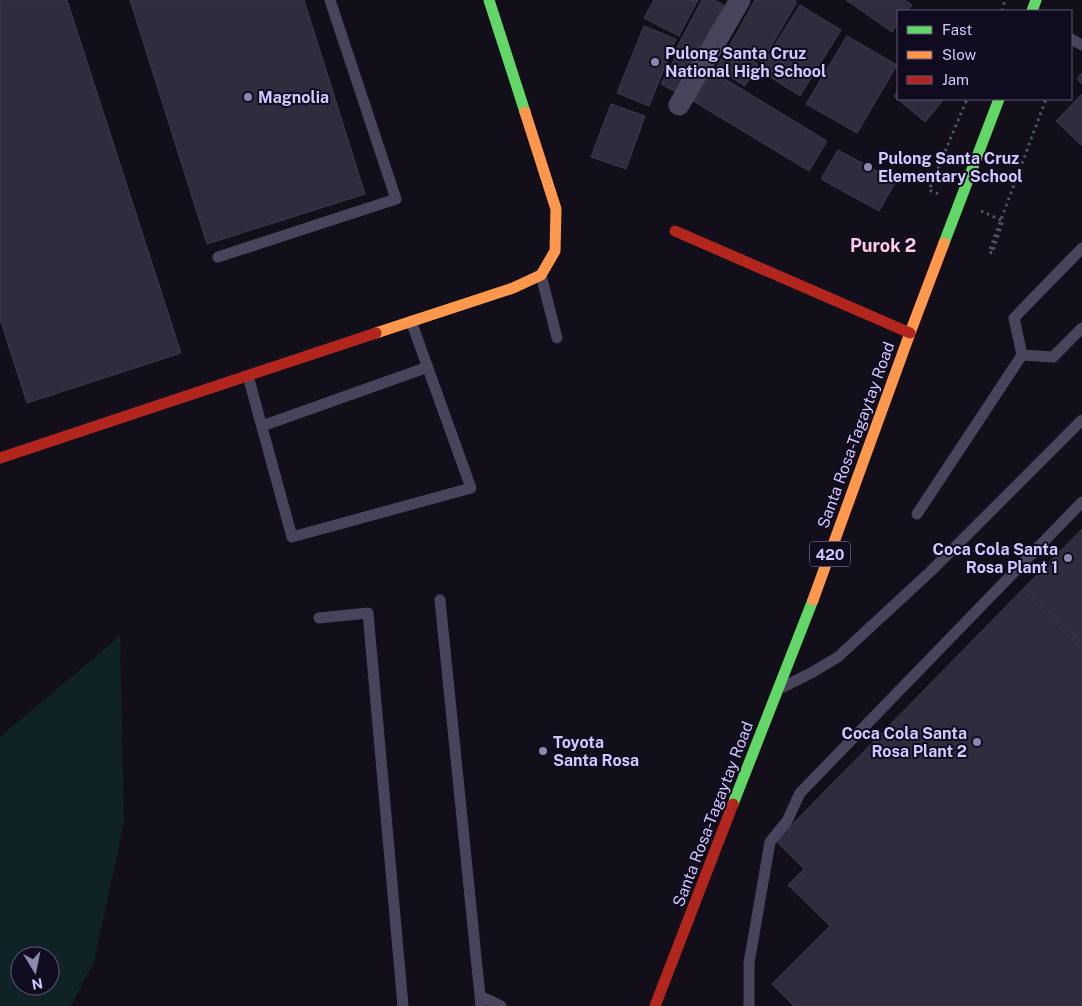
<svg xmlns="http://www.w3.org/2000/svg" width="1082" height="1006" font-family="'Public Sans',sans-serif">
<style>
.green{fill:#0f2326;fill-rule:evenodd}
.building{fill:#302c3d;stroke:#3e394e}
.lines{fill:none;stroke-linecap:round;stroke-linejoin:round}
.path{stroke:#495766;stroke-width:3;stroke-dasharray:2.5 4;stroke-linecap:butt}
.lane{stroke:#47445b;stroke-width:11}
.street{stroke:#47445b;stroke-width:21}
.fast{stroke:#63d668;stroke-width:11}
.slow{stroke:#ff974d;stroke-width:11}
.jam{stroke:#b3261e;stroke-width:11}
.poi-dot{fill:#8f87af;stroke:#100b1e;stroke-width:2}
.labels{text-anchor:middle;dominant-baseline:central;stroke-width:4;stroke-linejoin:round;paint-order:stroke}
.shield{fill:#100b1e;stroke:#988fbc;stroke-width:1}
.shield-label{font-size:15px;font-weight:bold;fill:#d2c8ff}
.poi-label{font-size:16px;font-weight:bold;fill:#d2c8ff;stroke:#100b1e;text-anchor:start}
.street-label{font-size:16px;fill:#d2c8ff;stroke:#100b1e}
.neighbourhood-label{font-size:18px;font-weight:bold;fill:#ffcae7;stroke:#100b1e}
</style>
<rect width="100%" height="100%" fill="#120f1a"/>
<path class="green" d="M120 636 124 822 94 962 71 1006H0V737ZM20 956H50V986H20Z"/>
<path class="building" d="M0 0H67L181 353 27 403 0 319Z
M130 0H304L365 194 207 244Z
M654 0H698L679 36 644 18Z
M702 0H714L724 5 696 57 677 47Z
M755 0H794L797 2 762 62 730 45Z
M846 0H905L912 5 908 11H898V24L892 32Z
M800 5 841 30 800 96 759 70Z
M644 26 676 39 649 106 617 93Z
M847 36 897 65 857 133 806 104Z
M729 46 758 64 745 86 716 68Z
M678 52 693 59 676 92 661 84Z
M712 71 827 141 809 171 693 101Z
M1082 73V84L1077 79Z
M898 91V99H944L925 122 894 96Z
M1082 94V146L1056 121Z
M611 104 645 116 626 169 591 157Z
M838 150 896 181 879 211 821 179Z
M1082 529V643L1025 587Z
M1025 587 1082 643V1006H794L772 984 830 926 788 885 804 869 776 841Z"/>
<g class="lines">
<path class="path" d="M1002 11 1005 0
M938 194 929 190 967 99
M981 211 1003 221 992 253
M992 253 989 252 1046 99"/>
<path class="lane" d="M1071 39 1082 45
M218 257 396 199 330 0
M541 275 557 338
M1022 355 1053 357 1082 328
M248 376 292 537 471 488 411 321
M262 426 428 367
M917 514 1022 355 1014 318 1082 248
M440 600 481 1006
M319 618 368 613 403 1006
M783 687 811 673 838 657 931 571 1082 420
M480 996 501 1006
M749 1006V963L770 842 787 821 800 793 1082 502"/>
<path class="street" d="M679 105 740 0"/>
<path class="fast" d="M489 0 525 112
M1032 11 1036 0
M944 243 999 99
M733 804 813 600"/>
<path class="slow" d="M376 333 513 288 541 275 555 251 556 209 525 112
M813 600 910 333 944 243"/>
<path class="jam" d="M675 231 910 333
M0 458 376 333
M655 1006 733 804"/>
</g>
<g class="poi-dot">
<circle cx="655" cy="62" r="5"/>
<circle cx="248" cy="97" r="5"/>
<circle cx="868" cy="167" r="5"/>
<circle cx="1068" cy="558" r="5"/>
<circle cx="977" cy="742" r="5"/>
<circle cx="543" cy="751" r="5"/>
</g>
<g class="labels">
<rect class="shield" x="810" y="541.5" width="40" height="25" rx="4"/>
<g class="shield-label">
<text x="830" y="554">420</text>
</g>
<g class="poi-label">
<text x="665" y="53">Pulong Santa Cruz<tspan x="665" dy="18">National High School</tspan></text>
<text x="258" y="97">Magnolia</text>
<text x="878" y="158">Pulong Santa Cruz<tspan x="878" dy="18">Elementary School</tspan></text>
<text x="1058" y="549" text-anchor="end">Coca Cola Santa<tspan x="1058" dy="18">Rosa Plant 1</tspan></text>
<text x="967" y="733" text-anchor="end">Coca Cola Santa<tspan x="967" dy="18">Rosa Plant 2</tspan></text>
<text x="553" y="742">Toyota<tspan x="553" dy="18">Santa Rosa</tspan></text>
</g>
<g class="street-label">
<text transform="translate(856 435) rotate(-70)">Santa Rosa-Tagaytay Road</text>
<text transform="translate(713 814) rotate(-69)">Santa Rosa-Tagaytay Road</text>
</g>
<g class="neighbourhood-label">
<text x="883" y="245">Purok 2</text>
</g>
</g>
<rect x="897" y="10" width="175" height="90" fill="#100b1e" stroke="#5e5778"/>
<rect x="907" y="26" width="25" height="8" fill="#63d668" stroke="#5e5778"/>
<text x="942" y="35" font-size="15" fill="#d2c8ff">Fast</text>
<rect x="907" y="51" width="25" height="8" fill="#ff974d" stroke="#5e5778"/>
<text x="942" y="60" font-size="15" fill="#d2c8ff">Slow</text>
<rect x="907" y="76" width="25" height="8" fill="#b3261e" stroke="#5e5778"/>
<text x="942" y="85" font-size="15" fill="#d2c8ff">Jam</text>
<g transform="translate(35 971) rotate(170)"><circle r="24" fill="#100b1e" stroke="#5e5778"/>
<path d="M0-4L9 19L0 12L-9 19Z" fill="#8f87af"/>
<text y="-8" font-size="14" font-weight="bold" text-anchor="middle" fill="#d2c8ff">N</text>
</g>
</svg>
